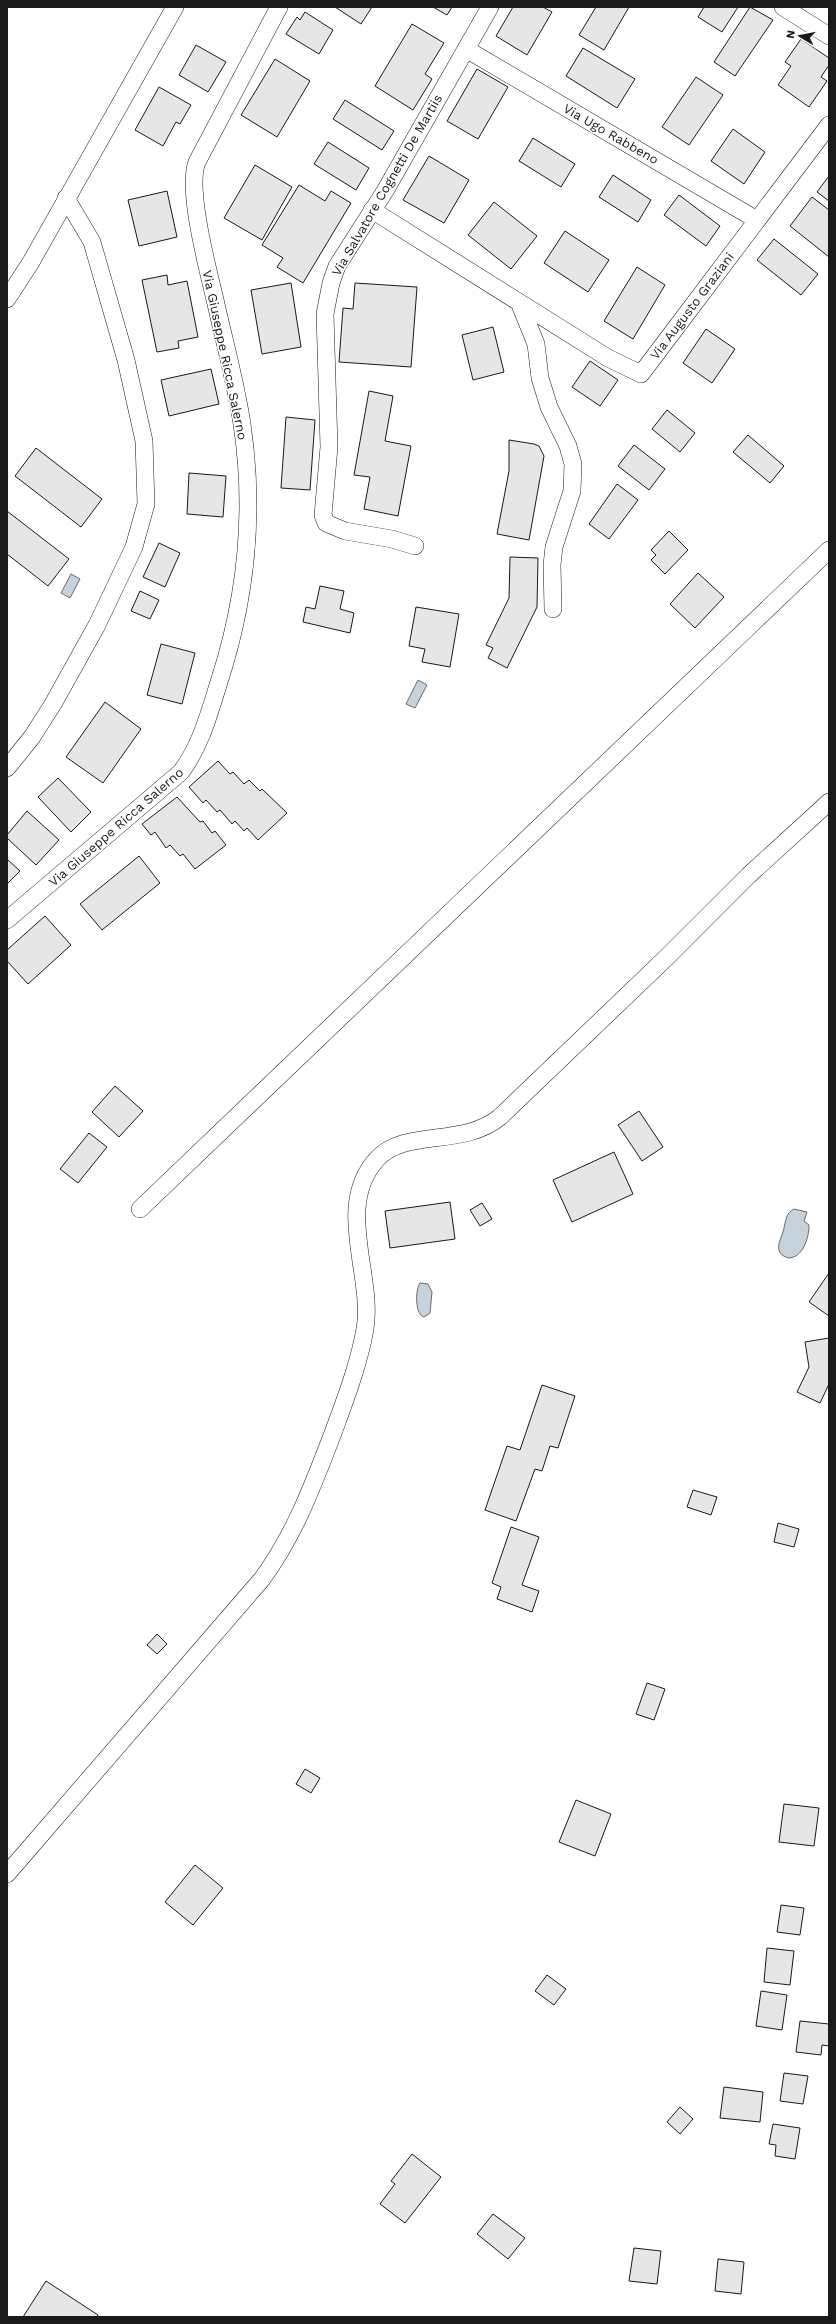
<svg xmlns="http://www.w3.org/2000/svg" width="836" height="2324" font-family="'Work Sans',sans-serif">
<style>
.water{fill:#c6d2dc;stroke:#6a6a6a}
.building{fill:#e6e6e6;stroke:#1a1a1a}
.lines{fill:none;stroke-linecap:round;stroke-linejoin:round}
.minor-casing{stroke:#1a1a1a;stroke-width:18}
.minor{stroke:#fff;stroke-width:17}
.labels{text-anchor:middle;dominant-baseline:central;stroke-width:3;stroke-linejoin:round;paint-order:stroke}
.street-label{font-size:13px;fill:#1a1a1a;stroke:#fff}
</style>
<rect width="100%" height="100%" fill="#fff"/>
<path class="water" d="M71 574 80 579 70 598 61 593Z
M418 680 427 685 415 708 406 704Z
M794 1209 807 1212 804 1221 809 1225C809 1238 803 1258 788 1258 771 1252 782 1239 784 1228 786 1220 786 1213 794 1209Z
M420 1283 428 1284 432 1292 430 1313 424 1317C415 1315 415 1290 420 1283Z"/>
<path class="building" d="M335 7H372L361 24Z
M433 7H452L447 15Z
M513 7H543L552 12 527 55 496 36Z
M596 7H629L604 50 579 35Z
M704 7H738L722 32 698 17Z
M750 7 773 20 735 76 714 62Z
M305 12 333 30 319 54 286 34 297 17 300 20Z
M412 24 444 43 425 74 432 79 413 110 375 86Z
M801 39 829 58V65L821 77 827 81 809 107 778 85 791 66 785 62Z
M196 45 226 62 208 92 179 75Z
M583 48 635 79 617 108 566 76Z
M275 59 310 81 277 137 241 115Z
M477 69 508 87 478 139 447 121Z
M696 77 723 95 689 145 662 127Z
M159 87 191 105 180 124 176 122 163 146 135 130Z
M345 100 394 131 382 150 333 119Z
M733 129 765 152 744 184 711 161Z
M533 138 575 164 561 187 519 161Z
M328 142 369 168 356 190 314 164Z
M429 156 469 180 444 223 403 200Z
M255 165 292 187 262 240 224 218Z
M613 175 651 200 638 222 599 197Z
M829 176V201L817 192Z
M299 185 325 201 331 191 351 203 303 283 277 267 283 258 262 245Z
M167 191 177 237 139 246 128 200Z
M679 195 720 226 706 246 664 215Z
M812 197 829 210V257L790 226Z
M494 202 537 236 511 269 468 235Z
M565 231 609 260 588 292 544 263Z
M774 239 818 274 801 295 757 260Z
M637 267 665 285 633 339 604 321Z
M167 275 168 285 187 281 198 337 178 341 179 348 157 352 142 280Z
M291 283 301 347 262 354 251 290Z
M355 283 417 287 411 367 339 362 343 308 353 309Z
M493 327 504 372 473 380 462 335Z
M706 329 735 349 712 383 683 363Z
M590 361 618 380 600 406 572 387Z
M211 369 219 404 169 416 161 380Z
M369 391 393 396 385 441 411 446 398 516 364 509 370 477 354 475Z
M667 410 695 433 680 452 652 429Z
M286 417 315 420 310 490 281 488Z
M748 435 784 466 770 483 733 452Z
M509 440 534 444 539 446 544 456 529 540 497 534 509 471Z
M634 445 665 469 649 490 618 466Z
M36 448 102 499 81 527 15 476Z
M189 473 226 476 223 517 187 514Z
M617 484 638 500 609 539 589 524Z
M7 511 69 559 48 586 7 554Z
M669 531 688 550 665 574 651 560 656 555 651 550Z
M159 543 180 553 165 587 143 577Z
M510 557 538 558 537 607 507 668 488 658 493 648 486 645 509 598Z
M698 573 724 597 695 628 670 604Z
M320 586 344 591 340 609 354 613 350 633 303 622 306 607 315 609Z
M140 591 159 600 150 619 131 611Z
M416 607 459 614 450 667 422 662 425 649 409 646Z
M161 644 195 653 182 704 147 695Z
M105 702 141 729 103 783 66 757Z
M218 761 230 774 233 772 244 784 249 780 260 791 262 789 287 813 258 840 247 828 244 831 235 821 232 824 220 810 217 812 206 800 203 803 189 787Z
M58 778 91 812 71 832 38 797Z
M177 797 200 822 203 821 212 833 215 831 226 845 195 869 183 854 180 856 170 845 166 848 155 832 151 835 142 824Z
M27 811 59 840 36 865 7 838V835Z
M139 856 160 883 102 930 80 904Z
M7 859 20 871 7 884Z
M45 916 71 945 28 984 7 961V950Z
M115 1086 143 1111 119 1137 92 1112Z
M639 1111 663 1147 642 1161 618 1125Z
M89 1133 107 1147 78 1183 60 1169Z
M614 1152 633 1194 572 1222 553 1180Z
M450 1202 455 1239 390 1248 385 1211Z
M482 1203 492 1219 480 1226 470 1210Z
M829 1273V1316L809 1302Z
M829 1338V1384L820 1403 797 1392 809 1367 805 1342Z
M542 1385 575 1396 558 1448 550 1446 542 1471 535 1469 516 1521 485 1510 507 1446 520 1450Z
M693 1490 717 1497 711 1515 687 1507Z
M778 1523 799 1529 794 1547 774 1542Z
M511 1527 539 1537 522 1585 539 1591 532 1612 497 1599 501 1587 492 1583Z
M157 1634 167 1644 157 1654 147 1645Z
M647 1683 665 1689 654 1720 636 1714Z
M305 1769 320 1778 311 1793 296 1784Z
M576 1800 611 1814 595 1856 559 1842Z
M784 1804 819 1808 814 1846 779 1842Z
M195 1865 223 1888 193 1925 165 1902Z
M781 1905 804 1908 800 1935 777 1932Z
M767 1948 794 1951 790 1985 764 1982Z
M547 1975 566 1989 554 2005 535 1991Z
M761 1991 787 1995 782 2030 756 2026Z
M800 2021 829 2024V2046L822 2045 821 2055 796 2052Z
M784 2073 808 2076 803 2104 780 2101Z
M724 2087 763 2092 760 2122 720 2118Z
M680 2107 693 2119 680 2134 667 2122Z
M773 2124 800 2128 795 2159 775 2156 776 2145 769 2144Z
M412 2154 441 2177 405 2223 380 2204 395 2184 391 2181Z
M493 2214 525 2238 508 2259 477 2234Z
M634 2248 661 2251 657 2284 629 2281Z
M718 2259 744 2262 741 2294 715 2291Z
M46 2281 98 2315 97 2317H23Z"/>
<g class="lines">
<defs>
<path id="minor" d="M783 7 829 36
M466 49 757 220
M372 210 608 358 641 374 829 125
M7 299 31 262 175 7
M519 302 536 344 540 378 549 407 568 446 573 464 572 491 554 547 552 565 553 609
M415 546 392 539 345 531 326 523 323 515 329 447 325 314 331 283 337 266 385 191 490 7
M7 768 32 737 53 704 97 625 134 547 146 504 144 441 126 360 92 242 66 198
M7 920 181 772C201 745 209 714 219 682 246 599 255 511 242 424 236 384 225 344 216 304 209 273 186 190 197 162L279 7
M140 1209 829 550
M7 1874 262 1579C295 1534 313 1485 333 1433 345 1400 359 1364 365 1329 374 1275 334 1206 377 1159 405 1128 462 1148 500 1117L667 957 749 875 829 802"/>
</defs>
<use href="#minor" class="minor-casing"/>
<use href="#minor" class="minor"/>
</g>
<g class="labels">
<g class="street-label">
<text transform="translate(611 134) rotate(30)">Via Ugo Rabbeno</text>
<text transform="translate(387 185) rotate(-60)">Via Salvatore Cognetti De Martiis</text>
<text transform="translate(692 306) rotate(-53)">Via Augusto Graziani</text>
<text transform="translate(225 355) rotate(78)">Via Giuseppe Ricca Salerno</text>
<text transform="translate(116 827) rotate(-41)">Via Giuseppe Ricca Salerno</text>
</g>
</g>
<rect width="836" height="2324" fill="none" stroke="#1a1a1a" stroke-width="16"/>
<g transform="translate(800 36) rotate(280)" stroke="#ffffff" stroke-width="3" paint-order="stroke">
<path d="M0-3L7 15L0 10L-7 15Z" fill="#1a1a1a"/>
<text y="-6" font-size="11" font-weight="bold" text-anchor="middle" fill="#1a1a1a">N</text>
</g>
</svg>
